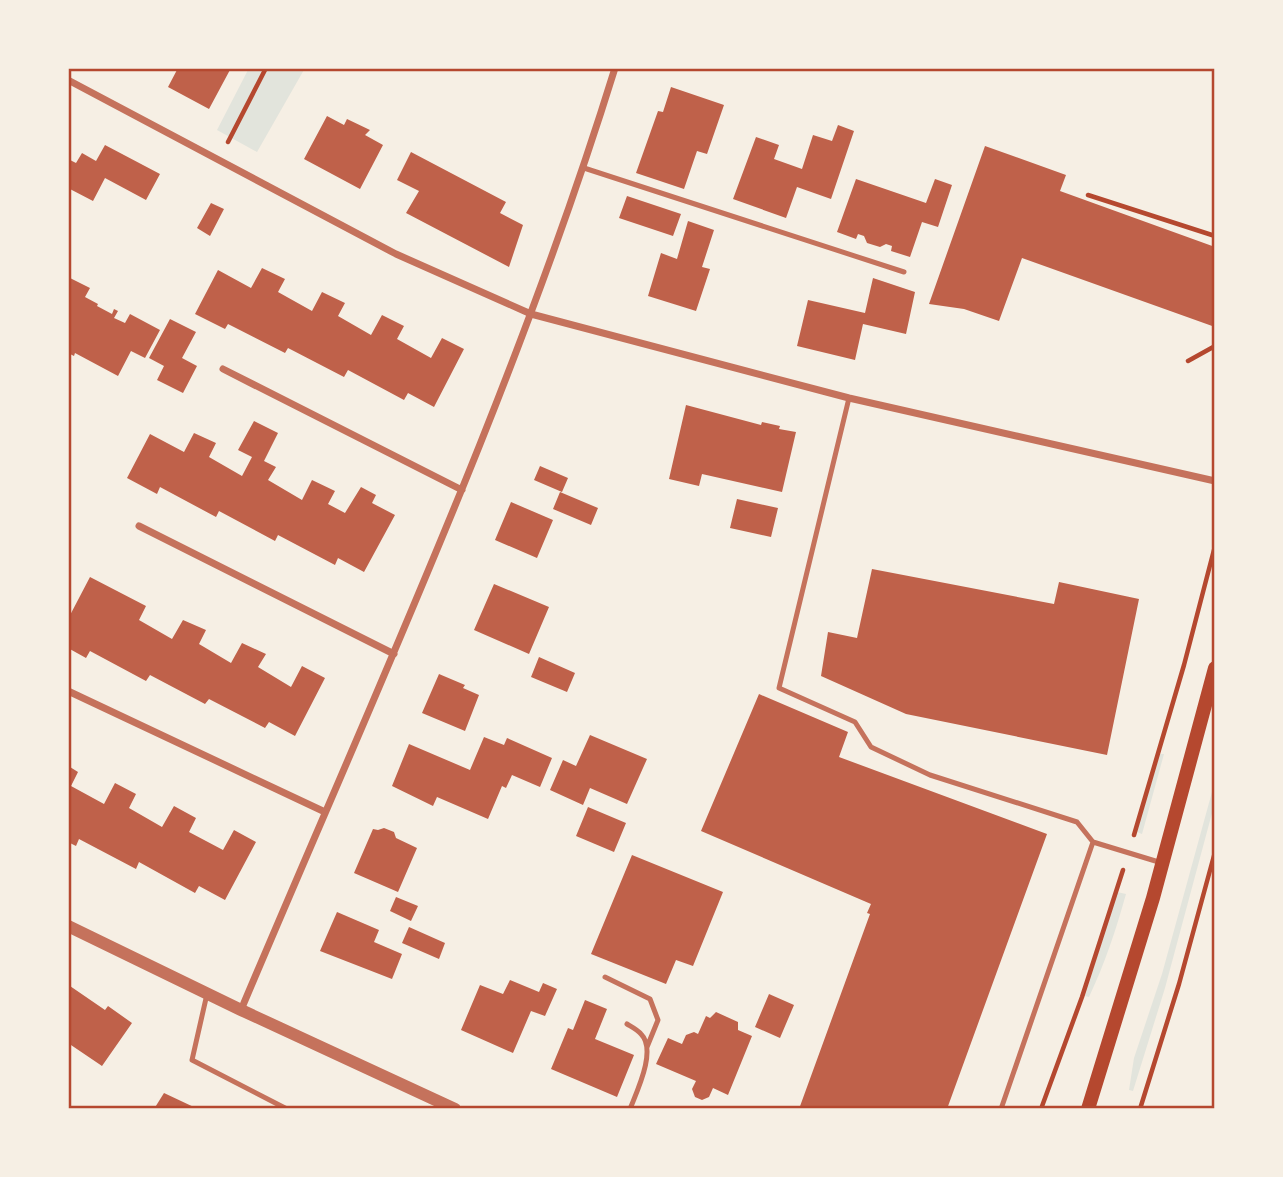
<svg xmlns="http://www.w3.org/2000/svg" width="1283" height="1177" font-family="Figtree,sans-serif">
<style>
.green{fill:#e2e4dc}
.building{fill:#bf614a}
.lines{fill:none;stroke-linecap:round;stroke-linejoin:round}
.path{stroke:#b5482f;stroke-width:4.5}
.service{stroke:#c5725c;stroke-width:5}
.minor{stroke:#c5725c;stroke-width:7}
.tertiary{stroke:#c5725c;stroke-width:12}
.secondary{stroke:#b5482f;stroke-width:14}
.neatline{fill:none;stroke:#b5482f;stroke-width:2.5}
</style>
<rect width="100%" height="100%" fill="#f6efe4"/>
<path class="green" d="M249 68H305L257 152 217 130Z
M1160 754H1164L1142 834 1137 832Z
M1215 781V802L1165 988 1133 1091 1129 1090 1134 1058 1162 974Z
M1117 892 1126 894C1116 930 1105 963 1089 997L1085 996Z"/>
<path class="building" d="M178 68H231L209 109 168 87Z
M671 87 724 105 707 154 697 151 684 189 636 173 658 111 663 112Z
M327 116 344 125 347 119 370 130 365 135 383 145 360 189 304 159Z
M838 125 854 131 831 199 797 187 786 218 733 199 756 137 779 145 774 159 802 169 813 135 832 141Z
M105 145 160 174 146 200 105 178 93 201 68 188V159L76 163 82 153 96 161Z
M985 146 1066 175 1060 191 1215 247V327L1022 258 999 321 964 309 929 304Z
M411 152 506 202 500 213 523 225 509 267 406 213 419 191 397 180Z
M856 179 926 203 935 179 952 185 938 227 922 222 910 257 891 251 892 246 886 244 880 247 867 243 864 236 858 234 856 239 837 232Z
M627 196 681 214 673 236 619 218Z
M211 203 224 209 210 236 197 228Z
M688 221 714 230 702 267 710 269 696 311 648 296 661 253 677 259Z
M262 268 285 279 278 292 312 311 322 292 345 303 338 316 371 335 382 315 404 326 397 339 431 358 442 338 464 349 434 407 408 393 404 400 348 370 344 377 288 348 285 353 228 324 225 329 195 314 218 270 251 288Z
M68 277 90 288 85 297 98 304 97 306 112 314 114 309 118 311 114 318 125 323 130 314 160 330 145 358 131 351 118 376 75 353 74 356 68 353Z
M873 278 915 292 906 334 863 324 855 360 797 346 808 300 865 313Z
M170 319 196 332 182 358 197 366 183 393 157 380 164 366 149 358Z
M686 405 761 425 762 422 780 426 779 429 796 432 782 492 702 474 699 486 669 479Z
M254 421 278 433 264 461 276 467 268 480 302 500 312 480 335 491 328 504 345 513 361 487 376 495 372 503 395 515 364 572 338 558 335 565 278 535 275 541 219 511 216 517 160 487 157 494 127 478 150 434 184 452 194 433 216 443 209 457 242 476 252 457 238 450Z
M540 466 568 478 562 492 534 480Z
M560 492 598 508 591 525 553 509Z
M737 499 778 508 771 537 730 528Z
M511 502 553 520 537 558 495 540Z
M872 569 1054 604 1059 582 1139 599 1107 755 906 714 821 676 828 632 857 638Z
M90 577 146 606 139 620 172 639 183 620 206 630 199 644 231 663 242 643 266 654 258 667 291 687 302 666 325 678 295 736 269 722 265 728 209 699 205 704 150 675 146 681 90 651 86 658 68 648V619Z
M494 584 549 607 529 654 474 630Z
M539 657 575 673 567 692 531 677Z
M439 674 465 685 463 688 479 695 465 731 422 713Z
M759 694 848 732 839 757 1047 834 947 1109H799L870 914 867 913 871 904 701 831Z
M590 735 647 759 627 804 590 788 583 805 550 790 563 760 576 766Z
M484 737 504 745 507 738 552 758 540 787 512 775 506 788 502 786 488 819 437 797 433 806 392 786 409 744 470 770Z
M70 767 78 772 71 786 104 804 115 783 136 794 129 808 162 827 174 806 196 818 189 832 223 850 234 830 256 842 225 900 199 886 195 893 139 862 136 869 79 839 76 846 68 842Z
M588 807 626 823 614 852 576 836Z
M384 828 394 832 396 838 417 848 398 892 354 873 373 829 378 830Z
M632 855 723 892 693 966 676 960 666 984 591 954Z
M396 897 418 906 411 921 390 911Z
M337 912 379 930 374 942 402 954 392 979 320 951Z
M409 927 445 943 439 959 402 943Z
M510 980 539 992 543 983 557 989 545 1016 531 1011 513 1053 461 1030 480 985 503 994Z
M70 986 105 1010 108 1006 132 1023 102 1066 68 1043Z
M769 994 794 1005 780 1038 755 1027Z
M585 1000 607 1009 595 1039 634 1055 617 1097 551 1069 568 1028 573 1030Z
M716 1012 738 1022V1030L752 1036 728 1095 713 1088 709 1097 702 1100 695 1097 692 1089 696 1081 656 1064 668 1038 682 1044 686 1035 694 1032 698 1034 706 1016 710 1018Z
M164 1093 198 1109H154Z"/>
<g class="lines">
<path class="path" d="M228 142 266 68
M1088 195 1215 236
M1188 361 1215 346
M1134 835 1184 665 1215 546
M1041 1109 1082 997 1123 870
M1140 1109 1179 984 1215 852"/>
<path class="service" d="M584 168 904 272
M849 398 779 688 855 722 871 747 930 775 1077 822 1093 842 1162 863
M605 977 650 999 658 1020 647 1047
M207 994 192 1060 287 1109
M627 1024C632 1027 638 1030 641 1034 657 1050 637 1091 630 1109
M1001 1109 1093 842"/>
<path class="minor" d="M68 80 396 254 531 314 849 398 1215 481
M223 369 462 490
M139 526 394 654
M68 691 325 812
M241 1010C372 699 515 391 615 68"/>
<path class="tertiary" d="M68 926 241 1010 455 1109"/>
<path class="secondary" d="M1088 1109 1153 898 1215 668"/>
</g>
<rect width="1283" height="1177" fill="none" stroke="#f6efe4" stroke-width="140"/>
<rect x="70" y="70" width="1143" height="1037" class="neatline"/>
</svg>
